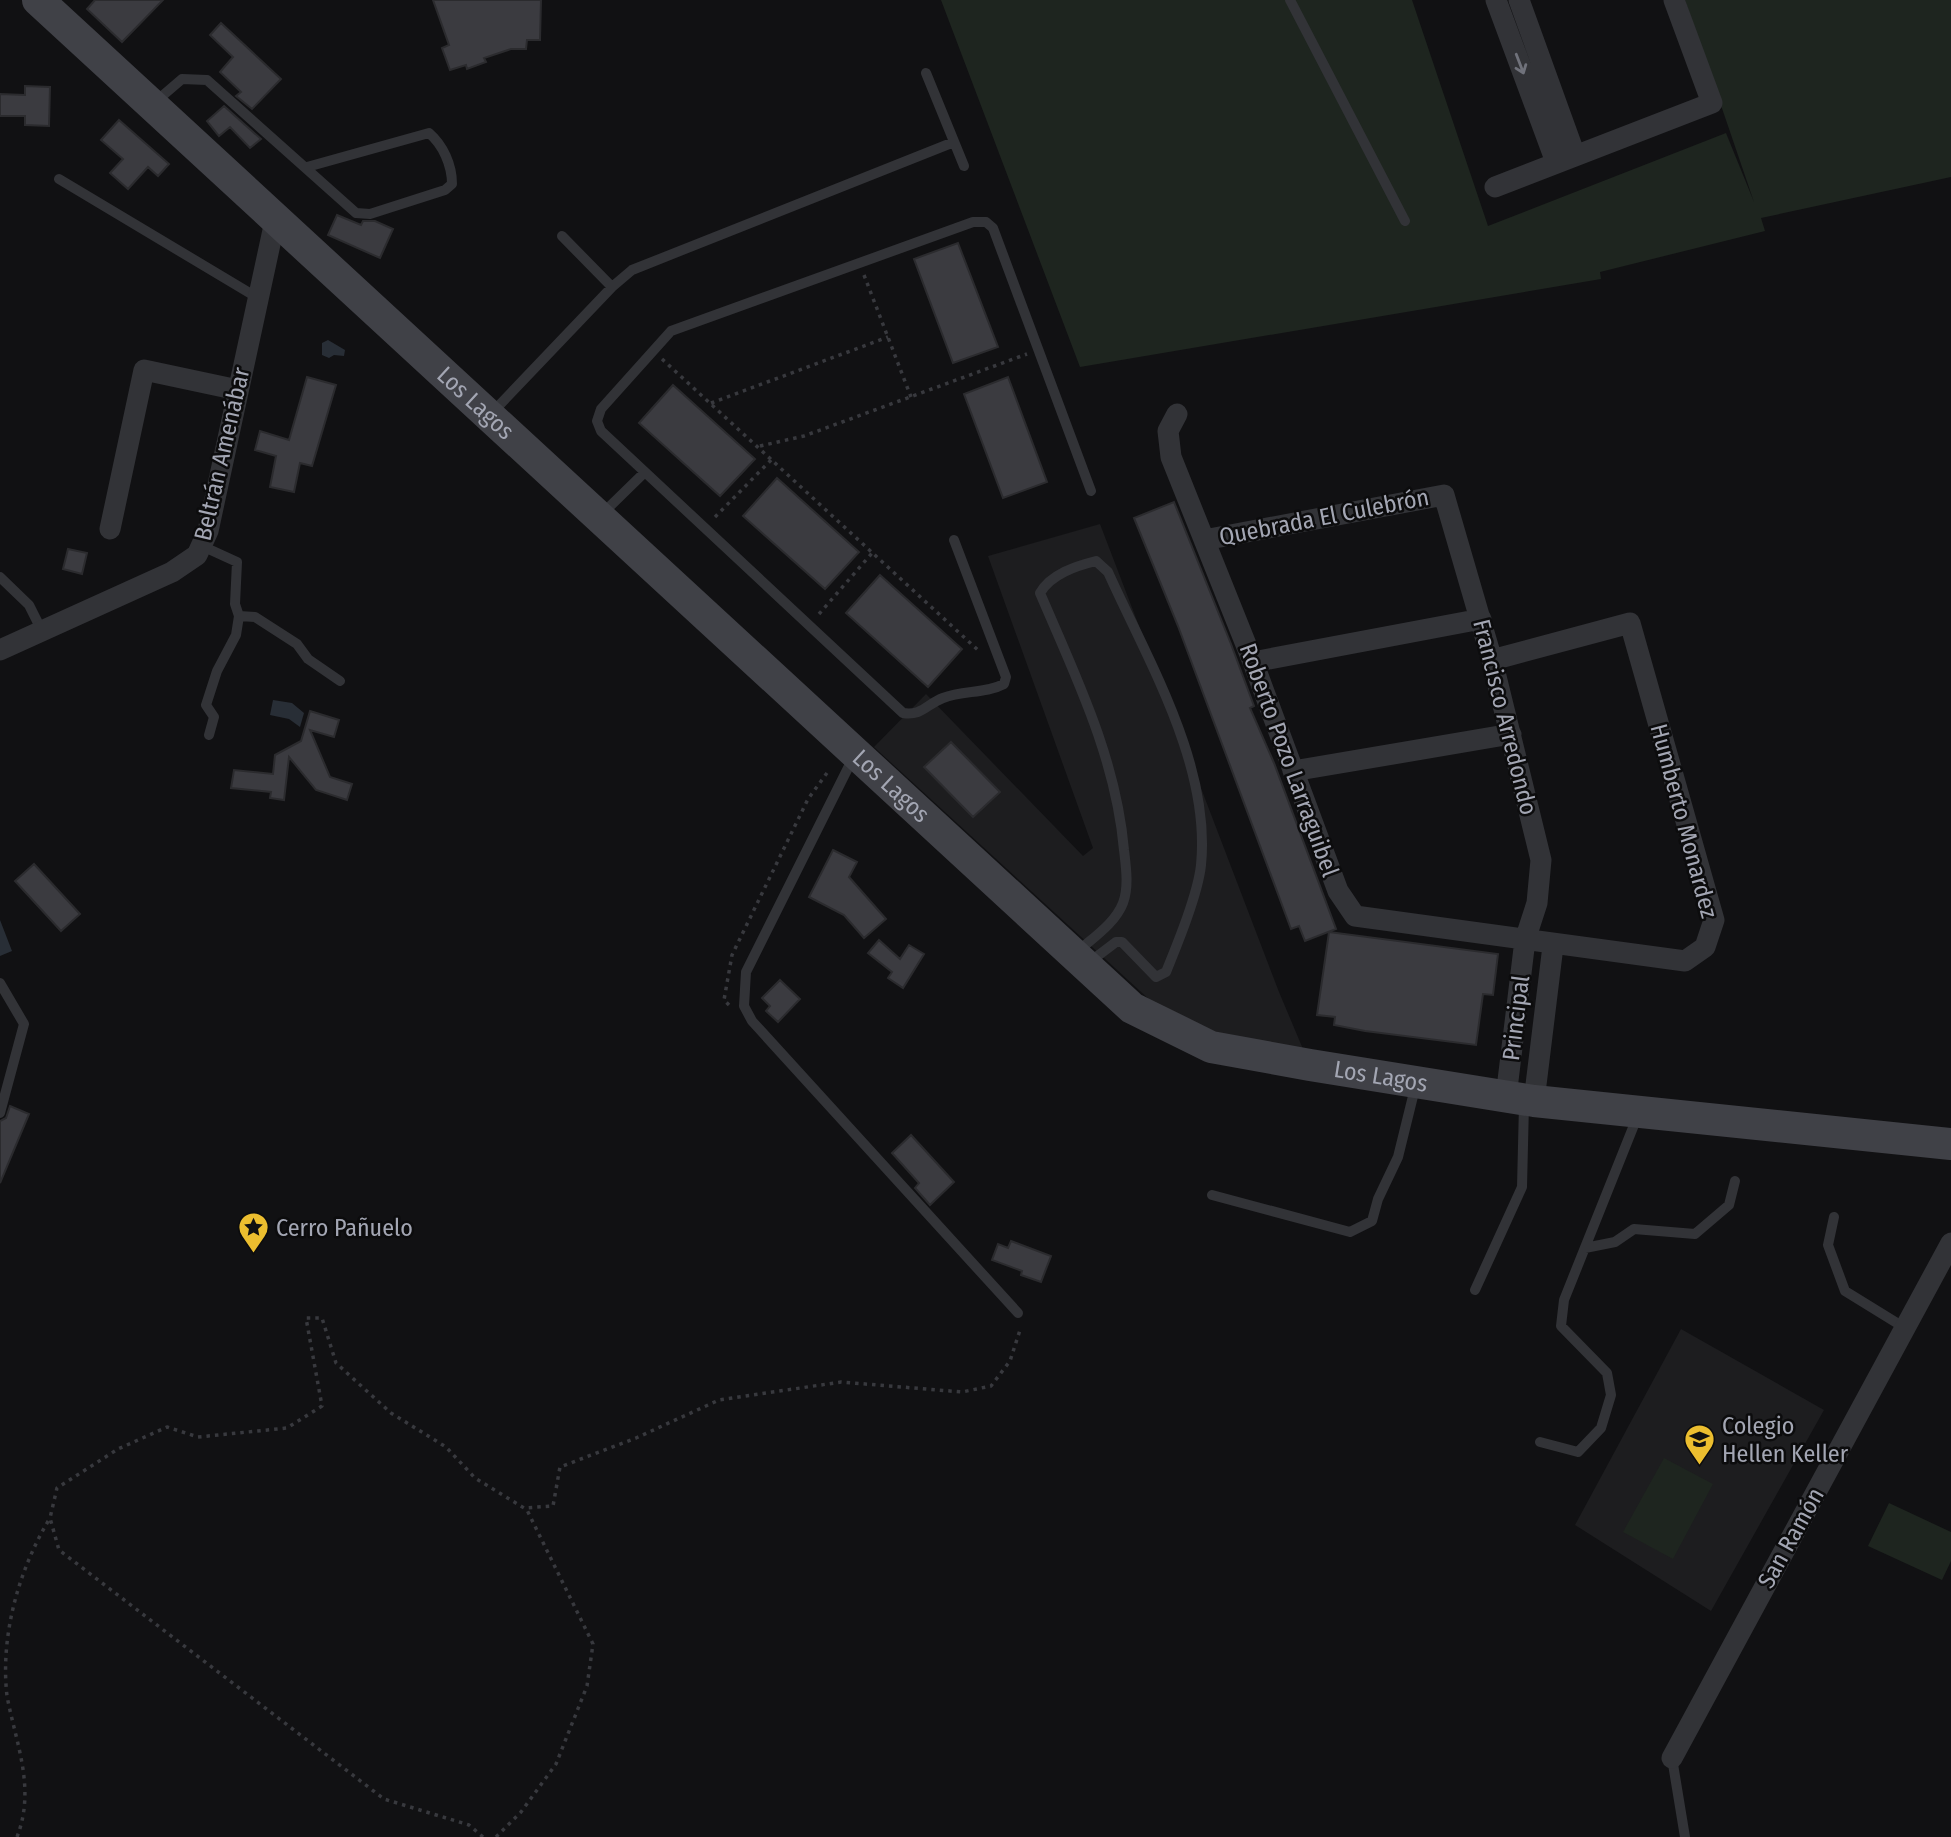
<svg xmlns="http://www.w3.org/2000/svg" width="1951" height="1837" font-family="'Fira Sans Condensed',sans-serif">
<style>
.built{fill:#1d1d1f}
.green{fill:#1e251f}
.water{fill:#282e36}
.building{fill:#3b3b40;stroke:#2b2b2e;stroke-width:2}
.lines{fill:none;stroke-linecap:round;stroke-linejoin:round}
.path{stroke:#38393e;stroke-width:3.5;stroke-dasharray:3.5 5;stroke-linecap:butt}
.lane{stroke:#323337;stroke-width:10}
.street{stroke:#323337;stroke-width:21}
.secondary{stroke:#404147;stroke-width:32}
.oneway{stroke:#70727b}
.labels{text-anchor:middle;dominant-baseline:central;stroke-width:5;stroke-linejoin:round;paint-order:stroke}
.street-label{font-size:24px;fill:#a3a6b3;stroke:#0c0c0d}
.poi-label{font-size:24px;fill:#a3a6b3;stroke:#0c0c0d;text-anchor:start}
</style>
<rect width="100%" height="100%" fill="#111113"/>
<path class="built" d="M1100 524 1279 992 1303 1049 1217 1036 1164 1013 874 747 926 694 1083 856 1093 848 988 556Z
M1681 1329 1824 1410 1711 1611 1575 1525Z"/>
<path class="green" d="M941 0H1412L1488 226 1726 133 1754 202 1685 0H1951V177L1761 218 1765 231 1600 272 1601 279 1080 367Z
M1664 1458 1713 1484 1673 1559 1623 1532Z
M1889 1503 1951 1532V1561L1942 1580 1868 1546Z"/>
<path class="water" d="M328 340 345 350 344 356 334 355 329 358 322 355V343Z
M273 700 292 703 304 713 300 727 289 719 270 715Z
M0 920 12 951 0 956Z"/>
<path class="building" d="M95 0H163L122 42 87 9Z
M433 0H541L540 40H527L526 49H511L484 58 486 62 467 69 466 65 450 70 442 48 449 45Z
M221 23 281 79 252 109 236 96 241 92 220 72 233 57 210 35Z
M25 86 50 87 49 126 25 125V116H0V94L25 95Z
M224 106 261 139 250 148 230 127 219 136 207 121Z
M119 120 169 164 158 176 148 167 128 189 110 173 123 159 101 140Z
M337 215 361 225 363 221H375L393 229 380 258 328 235Z
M958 243 998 347 953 363 914 259Z
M307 377 336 385 312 466 300 463 294 492 270 487 276 456 255 450 260 431 289 440Z
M1008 377 1047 482 1003 498 964 394Z
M673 385 755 459 720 496 639 423Z
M777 478 859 552 825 589 743 516Z
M1174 502 1231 644 1254 706 1250 708 1274 763 1336 929 1305 941 1299 926 1291 929 1178 626 1134 518Z
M68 549 87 553 82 574 63 569Z
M880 575 962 649 928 687 846 613Z
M310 711 339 720 334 737 310 730 330 777 352 784 347 800 316 790 289 757 284 800 270 798 271 792 231 788 234 770 273 774 275 755 301 741Z
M951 742 1000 792 973 817 924 767Z
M833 850 857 862 849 877 886 919 864 938 844 915 809 897Z
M34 864 80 914 61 931 15 881Z
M1329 932 1498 954 1493 995 1483 994 1476 1045 1365 1031 1334 1025 1335 1017 1317 1015Z
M879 940 900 959 909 945 924 954 903 988 888 978 892 972 868 953Z
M780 980 800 999 778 1022 766 1011 770 1006 762 998Z
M10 1106 29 1114 0 1183V1121L6 1118Z
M911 1135 954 1182 930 1205 915 1188 919 1183 892 1153Z
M1011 1241 1051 1256 1041 1282 1021 1275 1022 1271 992 1260 998 1244 1008 1248Z"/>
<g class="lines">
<path class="path" d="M864 275 911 397
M662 359 979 651
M711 403 888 337
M760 446 804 436 1027 354
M715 517 772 459
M819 614 873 552
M729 1005 724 1000 732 955 808 799 827 773
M17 1837C36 1788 16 1744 7 1696 0 1635 19 1569 50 1518
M483 1837 469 1825 384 1799 59 1550 50 1518 57 1488 118 1449 167 1427 198 1437 287 1428 322 1406 306 1318H322L336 1363 391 1413 446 1447 475 1478 524 1508 553 1506 560 1467 636 1438 719 1400 841 1382 962 1392 991 1386 1010 1361 1021 1327
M496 1837 521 1812 556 1764 587 1686 593 1644 526 1508"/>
<path class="lane" d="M1290 0 1405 221
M926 73 964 166
M154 103 182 79 207 80 356 213 370 214 445 190 452 184C452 165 443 145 429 133L307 167
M59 179 258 298
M562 236 612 287
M490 415 612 287 632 270 954 142
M602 514 645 472
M954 540 1006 677 1004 684C985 694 963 690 943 698 927 704 922 716 903 713L601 431 597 421 601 409 671 331 973 222H986L993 228 1091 491
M202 546 237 562 235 604 239 616 236 635 217 671 206 705 214 717 209 735
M0 577 29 605 42 631
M239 616 255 617 297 644 308 659 340 681
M853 758 746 972 744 1006 752 1021 1018 1313
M1076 953C1091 939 1115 924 1123 903 1129 887 1126 867 1124 850 1116 758 1076 677 1040 593 1051 574 1076 566 1096 561L1108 572C1148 661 1211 765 1201 865 1198 894 1177 945 1166 972L1156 977 1122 942H1116L1087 964
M0 983 24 1024 0 1113
M1212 1195 1350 1232 1372 1221 1378 1199 1398 1157 1416 1084
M1834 1217 1828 1245 1845 1291 1905 1328
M1585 1248 1615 1242 1634 1229 1695 1234 1729 1205 1735 1181
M1475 1290 1522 1187 1524 1104
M1540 1442 1578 1452 1601 1428 1611 1395 1607 1373 1561 1326 1564 1300 1638 1115
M1672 1758 1685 1837"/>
<path class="street" d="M1496 0 1556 162
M1519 0 1575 155
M1495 187 1712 103 1674 0
M1177 414 1168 431 1171 457 1253 662 1338 891 1355 916 1685 961 1705 947 1714 920 1630 623 1492 660
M110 529 144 370 238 390
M1204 540 1444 495 1492 660 1541 860 1537 903 1525 940 1506 1097
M0 650 172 572 197 555 208 531 275 221
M1253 662 1481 619
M1293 771 1511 734
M1534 1101 1553 946
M1672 1758 1951 1243"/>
<path class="secondary" id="s1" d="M38 0 1132 1008 1211 1047 1310 1065 1534 1101 1951 1144"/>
</g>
<defs><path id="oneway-shaft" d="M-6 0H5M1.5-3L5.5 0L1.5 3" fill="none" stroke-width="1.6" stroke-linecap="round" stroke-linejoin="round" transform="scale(1.75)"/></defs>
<use class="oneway" href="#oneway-shaft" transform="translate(1520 64) rotate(69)"/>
<defs>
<symbol id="sight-pin" viewBox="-11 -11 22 30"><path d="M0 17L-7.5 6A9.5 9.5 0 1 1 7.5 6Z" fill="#ecbe2f" stroke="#0c0c0d"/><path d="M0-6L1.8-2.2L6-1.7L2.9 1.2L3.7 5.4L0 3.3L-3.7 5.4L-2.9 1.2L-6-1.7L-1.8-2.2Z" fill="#111"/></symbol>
<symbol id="school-pin" viewBox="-11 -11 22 30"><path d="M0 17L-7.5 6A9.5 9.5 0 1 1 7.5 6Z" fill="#ecbe2f" stroke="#0c0c0d"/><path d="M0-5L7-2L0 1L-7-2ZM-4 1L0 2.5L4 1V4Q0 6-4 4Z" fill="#111"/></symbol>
</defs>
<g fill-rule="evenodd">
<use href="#sight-pin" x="236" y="1210" width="35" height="47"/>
<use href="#school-pin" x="1682" y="1422" width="35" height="47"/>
</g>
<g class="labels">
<g class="street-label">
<text stroke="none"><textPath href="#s1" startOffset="595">Los Lagos</textPath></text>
<text transform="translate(222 454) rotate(-77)">Beltrán Amenábar</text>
<text transform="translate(1324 517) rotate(-11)">Quebrada El Culebrón</text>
<text transform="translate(1505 717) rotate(76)">Francisco Arredondo</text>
<text transform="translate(1289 760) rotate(70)">Roberto Pozo Larraguibel</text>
<text stroke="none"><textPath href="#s1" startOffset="1160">Los Lagos</textPath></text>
<text transform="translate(1684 821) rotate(75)">Humberto Monardez</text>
<text transform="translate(1516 1018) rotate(-83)">Principal</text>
<text stroke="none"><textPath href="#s1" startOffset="1748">Los Lagos</textPath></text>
<text transform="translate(1791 1538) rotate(-61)">San Ramón</text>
</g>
<g class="poi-label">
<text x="276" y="1228">Cerro Pañuelo</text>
<text x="1722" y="1426">Colegio<tspan x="1722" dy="28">Hellen Keller</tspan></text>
</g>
</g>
</svg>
